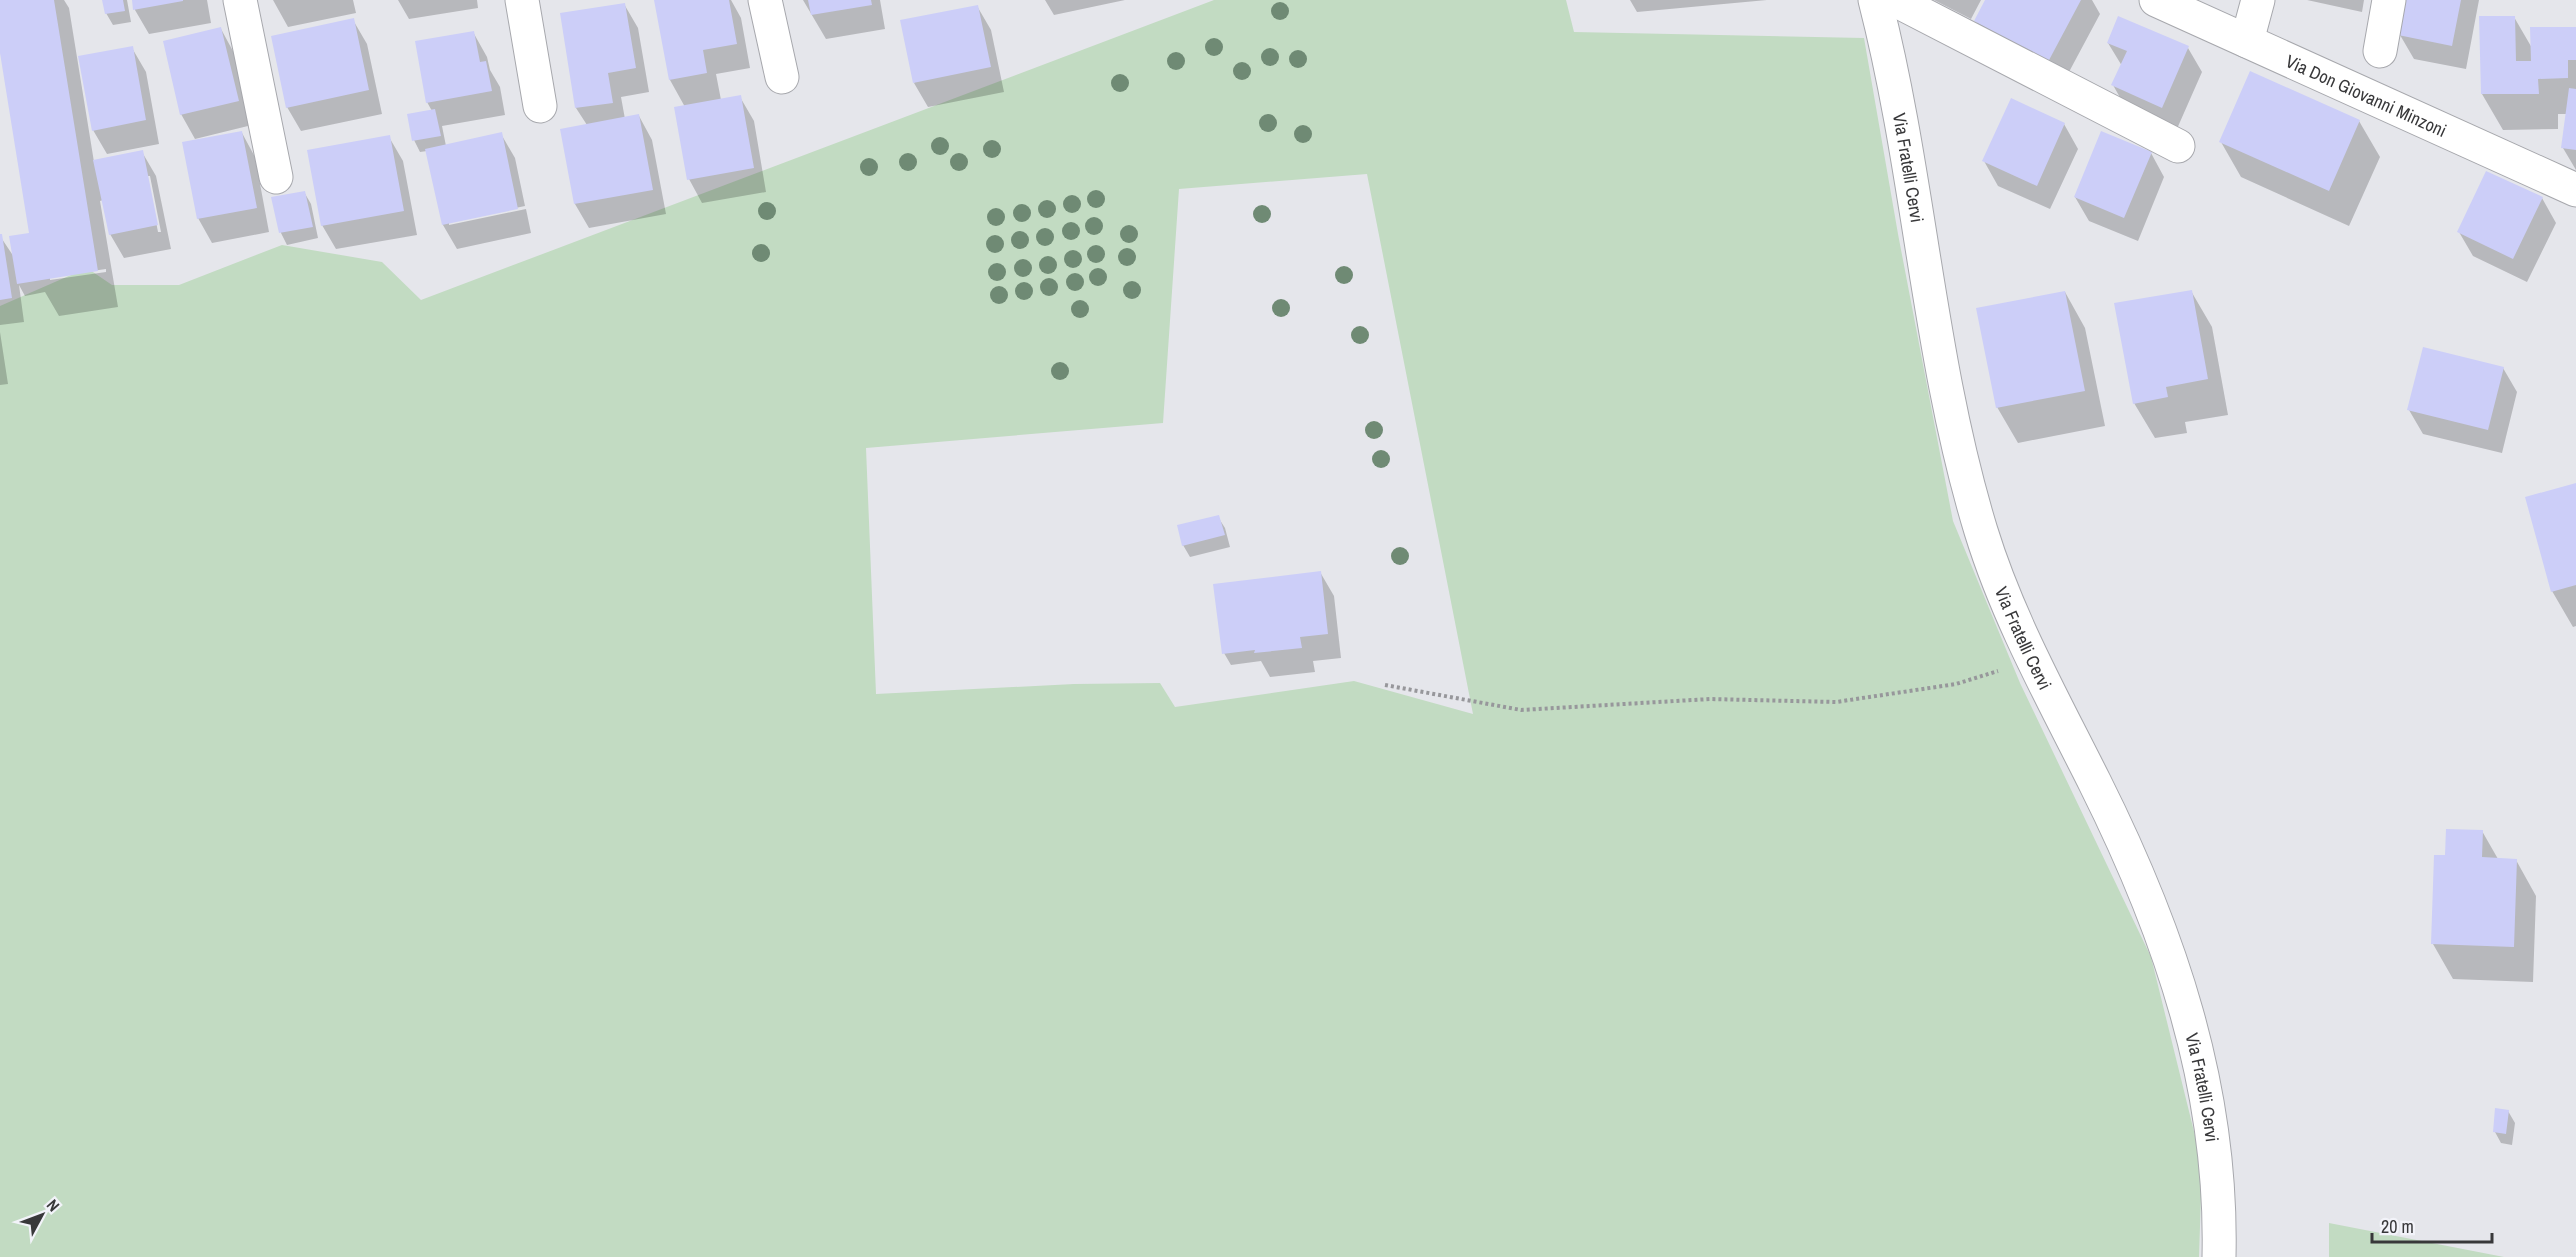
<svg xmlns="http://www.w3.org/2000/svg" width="2576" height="1257" font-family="'Archivo Narrow',sans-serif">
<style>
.green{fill:#c2dbc2;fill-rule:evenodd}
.shadow{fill:#0003;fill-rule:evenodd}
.building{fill:#cccef8}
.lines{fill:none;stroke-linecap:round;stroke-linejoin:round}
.minor-casing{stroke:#a7a8ad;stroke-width:35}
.path{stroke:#97979b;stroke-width:4;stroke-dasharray:3 3;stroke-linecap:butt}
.minor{stroke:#fff;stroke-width:33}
.tree{fill:#6f8a74}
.labels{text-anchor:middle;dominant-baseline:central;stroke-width:4.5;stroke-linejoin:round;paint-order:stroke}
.street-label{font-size:18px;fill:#38383a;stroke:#f2f3f9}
</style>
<rect width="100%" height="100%" fill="#e5e6eb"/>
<path class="green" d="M1214 0H1566L1574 32 1864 38 1898 234 1953 521 2020 683 2151 957 2202 1164 2199 1257H0V306L87 268 112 285H179L282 245 382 262 421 300ZM1367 174 1473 714 1354 681 1175 707 1160 683 1074 684 876 694 866 448 1163 423 1179 189Z
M2329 1223 2504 1257H2329Z"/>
<path class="shadow" d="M0 0H64L69 8 94 162 142 152 156 176 171 249 124 258 110 234 103 200 100 201 118 307 59 316 45 292 25 296 19 285 24 322 0 325V236L14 257 31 234 0 44ZM147 176H150L161 232H158ZM106 269V272L50 280V277Z
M104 0H127L131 22 113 25 106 13Z
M133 0H207L211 23 149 34 135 10Z
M273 0H353L356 13 288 27Z
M398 0H477L478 8 409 19Z
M656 0H731L741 18 750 68 716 74 721 100 740 97 754 121 766 192 702 203 689 179 685 107 670 80Z
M803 0H880L885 29 826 39Z
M1045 0H1125L1054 15Z
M1630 0H1767L1637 12Z
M1934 0H1981L1971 19Z
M1987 0H2092L2100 14 2062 85 1989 46 1976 21Z
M2307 0H2364L2362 12Z
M2407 0H2479L2466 69 2414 59 2400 35Z
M624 4 638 28 649 92 621 97 625 119 639 116 652 140 666 214 589 228 575 204 562 130 587 125 576 108 562 14Z
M977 6 991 30 1004 92 928 107 914 83Z
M2514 17 2532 48 2576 28V170L2563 148 2567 114H2558V129L2503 130 2482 94 2481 18Z
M353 20 367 44 382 114 301 131 287 107Z
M221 29 234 53 252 125 195 139 181 114Z
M473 32 487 57 490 70 500 87 505 115 442 126 446 146 501 134 515 158 525 206 449 222V225L526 209 531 233 457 249 443 225 427 151 420 152 414 140 432 111 427 102Z
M2108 43 2188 48 2202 72 2176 131 2127 110 2113 85 2122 66Z
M132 48 146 72 159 144 107 154 93 130Z
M2251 73 2359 121 2380 157 2349 226 2241 177 2221 142Z
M2064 124 2078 149 2050 209 1998 186 1984 161Z
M242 133 255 157 269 232 212 243 198 218Z
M389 137 403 161 417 235 336 249 322 225Z
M2151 153 2164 177 2138 241 2089 221 2075 197Z
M304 192 311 204 318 238 287 245 281 233 273 198Z
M2542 198 2556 223 2527 282 2473 256 2459 232Z
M2191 291 2212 327 2228 415 2185 422 2187 433 2155 438 2134 403Z
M2065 292 2085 328 2105 426 2018 443 1997 407Z
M0 332 8 384 0 385Z
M2503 368 2517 392 2502 453 2423 434 2409 410Z
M2576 485V626L2573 627 2552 591Z
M1218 517 1225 528 1230 547 1190 557 1183 545Z
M1320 572 1334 596 1341 658 1313 661 1315 672 1270 677 1261 661 1231 665 1224 653Z
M2482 831 2498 859 2516 860 2536 896 2533 982 2453 979 2433 944 2446 856Z
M2508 1111 2515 1123 2512 1145 2501 1143 2495 1132Z"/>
<path class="building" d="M0 0H54L98 271 17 284 9 236 29 233 0 53Z
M102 0H123L125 11 105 14Z
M132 0H183V1L133 10Z
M654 0H729L737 44 703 50 707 73 669 80Z
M808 0H871L872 5 811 15Z
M1985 0H2081L2048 62 1974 21Z
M2405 0H2461L2452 46 2398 35Z
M625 3 636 68 608 73 613 103 575 108 560 13Z
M978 5 991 67 913 83 900 20Z
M2118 16 2189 46 2162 108 2111 85 2127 51 2107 43Z
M2479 16H2515L2516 61H2531L2530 27H2576V60H2568V78L2538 79 2539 94H2481Z
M354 18 369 90 286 108 271 36Z
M221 27 239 101 180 115 163 41Z
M474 31 480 62 486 61 492 91 426 103 415 41Z
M133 46 146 120 92 131 78 56Z
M2250 71 2360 120 2329 191 2219 142Z
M2569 88 2576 89V150L2561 148Z
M741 95 754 168 687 180 674 107Z
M2011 98 2065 123 2037 186 1982 161Z
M435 109 441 136 412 141 407 114Z
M639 114 653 190 574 204 560 129Z
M242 131 257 208 197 219 182 142Z
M2101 131 2152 152 2124 218 2074 197Z
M502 132 518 209 442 225 425 149Z
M390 135 404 211 321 226 307 150Z
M143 150 158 225 109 235 93 160Z
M2486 171 2543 197 2513 259 2457 232Z
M305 191 313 227 279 233 271 197Z
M0 234H2L12 298 0 300Z
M2192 290 2208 379 2166 387 2168 397 2133 404 2114 303Z
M2065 291 2085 391 1996 408 1976 308Z
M2423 347 2504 367 2488 430 2407 410Z
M2576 483V585L2551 592 2525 497Z
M1219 515 1225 535 1182 546 1177 525Z
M1321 571 1328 634 1300 637 1302 648 1254 653 1255 650 1222 654 1213 584Z
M2446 829 2483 830 2482 857 2517 859 2514 947 2431 944 2434 855H2445Z
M2495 1108 2509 1110 2506 1134 2493 1132Z"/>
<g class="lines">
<defs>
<g id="minor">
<path d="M240 0 276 177"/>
<path d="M522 0 540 106"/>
<path d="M765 0 782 77"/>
<path id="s1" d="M1875 0C1920 175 1928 358 1981 531 2008 619 2054 701 2095 783 2170 933 2223 1088 2219 1257"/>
<path d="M1895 0 2178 146"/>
<path id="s2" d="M2156 0 2576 190"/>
<path d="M2247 41 2258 0"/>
<path d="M2380 51 2389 0"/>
</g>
</defs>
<use href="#minor" class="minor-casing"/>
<path class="path" d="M1385 685 1521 710 1710 699 1836 702 1956 684 1998 671"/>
<use href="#minor" class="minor"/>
</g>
<g class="tree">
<circle cx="1280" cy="11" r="9"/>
<circle cx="1214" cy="47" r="9"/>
<circle cx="1270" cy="57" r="9"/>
<circle cx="1298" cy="59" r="9"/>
<circle cx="1176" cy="61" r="9"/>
<circle cx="1242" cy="71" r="9"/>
<circle cx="1120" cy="83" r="9"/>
<circle cx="1268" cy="123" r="9"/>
<circle cx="1303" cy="134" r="9"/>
<circle cx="940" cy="146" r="9"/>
<circle cx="992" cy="149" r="9"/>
<circle cx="908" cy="162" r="9"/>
<circle cx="959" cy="162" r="9"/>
<circle cx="869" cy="167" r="9"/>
<circle cx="1096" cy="199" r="9"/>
<circle cx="1072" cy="204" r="9"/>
<circle cx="1047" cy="209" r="9"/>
<circle cx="767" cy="211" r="9"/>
<circle cx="1022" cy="213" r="9"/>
<circle cx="1262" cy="214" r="9"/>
<circle cx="996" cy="217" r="9"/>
<circle cx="1094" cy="226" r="9"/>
<circle cx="1071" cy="231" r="9"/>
<circle cx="1129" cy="234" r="9"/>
<circle cx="1045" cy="237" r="9"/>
<circle cx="1020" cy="240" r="9"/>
<circle cx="995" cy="244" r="9"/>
<circle cx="761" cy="253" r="9"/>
<circle cx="1096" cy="254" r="9"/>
<circle cx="1127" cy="257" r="9"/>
<circle cx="1073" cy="259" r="9"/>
<circle cx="1048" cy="265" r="9"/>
<circle cx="1023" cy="268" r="9"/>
<circle cx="997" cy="272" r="9"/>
<circle cx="1344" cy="275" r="9"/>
<circle cx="1098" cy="277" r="9"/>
<circle cx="1075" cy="282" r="9"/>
<circle cx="1049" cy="287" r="9"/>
<circle cx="1132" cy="290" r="9"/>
<circle cx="1024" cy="291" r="9"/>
<circle cx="999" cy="295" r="9"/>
<circle cx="1281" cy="308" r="9"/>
<circle cx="1080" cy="309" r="9"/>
<circle cx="1360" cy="335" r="9"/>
<circle cx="1060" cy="371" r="9"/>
<circle cx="1374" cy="430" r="9"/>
<circle cx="1381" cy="459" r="9"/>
<circle cx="1400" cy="556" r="9"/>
</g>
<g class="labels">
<g class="street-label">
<text stroke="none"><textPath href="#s2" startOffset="231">Via Don Giovanni Minzoni</textPath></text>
<text stroke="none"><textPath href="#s1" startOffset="171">Via Fratelli Cervi</textPath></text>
<text stroke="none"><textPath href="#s1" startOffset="657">Via Fratelli Cervi</textPath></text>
<text stroke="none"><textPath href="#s1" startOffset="1143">Via Fratelli Cervi</textPath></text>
</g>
</g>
<g transform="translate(42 1215) rotate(49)" stroke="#f2f3f9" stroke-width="4.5" paint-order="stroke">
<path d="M0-4.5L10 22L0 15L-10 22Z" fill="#38383a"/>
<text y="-9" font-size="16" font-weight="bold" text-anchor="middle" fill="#38383a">N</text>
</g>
<path d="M2372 1233v9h120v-9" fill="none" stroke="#38383a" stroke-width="3"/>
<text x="2381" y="1233" font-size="18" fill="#38383a" stroke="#f2f3f9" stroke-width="4.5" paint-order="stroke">20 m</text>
</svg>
